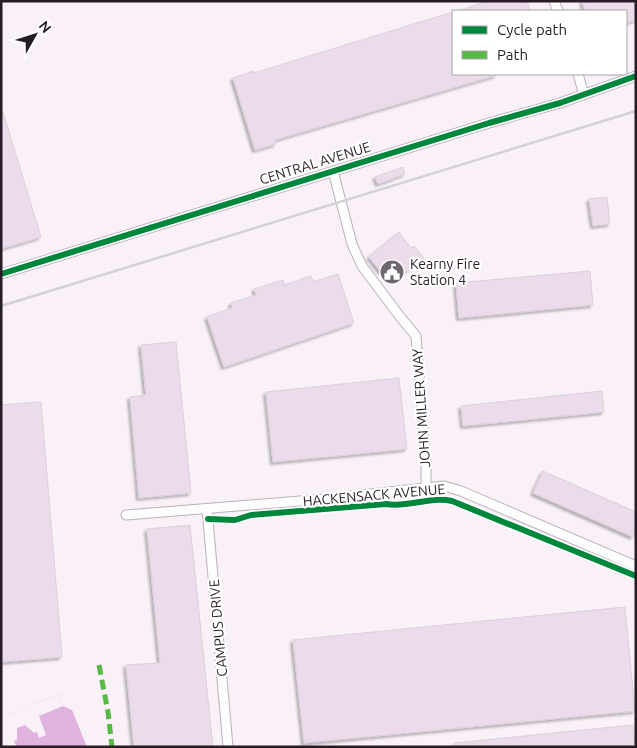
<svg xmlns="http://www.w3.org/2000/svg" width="637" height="748" font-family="Ubuntu,sans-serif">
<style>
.water{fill:#e0b2de}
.pier{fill:#f9f0f8}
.building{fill:#ecdbea;stroke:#dad1da;filter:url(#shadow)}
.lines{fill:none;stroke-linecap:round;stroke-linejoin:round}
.minor-casing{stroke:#bab1b9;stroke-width:11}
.minor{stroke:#fefdfe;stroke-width:9}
.rail{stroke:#d3d1d3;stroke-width:2.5}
.quiet{stroke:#58b947;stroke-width:5;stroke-dasharray:10 5;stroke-linecap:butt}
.cycleway-casing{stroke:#fff;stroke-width:9}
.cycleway{stroke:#00873e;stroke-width:6}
.labels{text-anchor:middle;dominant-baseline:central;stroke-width:4.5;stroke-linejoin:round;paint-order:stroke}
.street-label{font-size:14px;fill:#261c26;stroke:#fff}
.poi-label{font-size:14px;fill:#261c26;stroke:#fff;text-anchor:start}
</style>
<defs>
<filter id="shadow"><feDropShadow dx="-2.5" dy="2.5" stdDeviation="1" flood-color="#0004"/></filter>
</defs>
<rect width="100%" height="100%" fill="#f9f0f8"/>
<path class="water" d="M59 694 63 706 72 710 87 747H1V717Z"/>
<path class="pier" d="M59 694 63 706 39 716 46 735 39 738 37 732 34 733 25 725 17 728V740L14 741 16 746 1 747V717Z"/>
<path class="building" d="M488 1H527L530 11H461V10Z
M582 1H636V20L626 23V11H585Z
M453 12V74H497V75L275 140 276 144 255 150 233 78 254 71V73Z
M1 112H3L41 237 1 249Z
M403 167 405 174 378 184 375 177Z
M607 197 610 224 593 226 589 199Z
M399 232 411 248 414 246 424 258 394 281 385 269 381 272 369 257Z
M590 271 593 305 459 318 456 283Z
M338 274 354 323 224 367 207 317 232 308 231 303 256 295 254 289 283 280 285 285 311 276 313 282Z
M176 342 191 493 139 498 130 397 146 395 141 345Z
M399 378 407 449 273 462 266 392Z
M602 391 604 412 463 426 461 406Z
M41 402 62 657 1 662V405Z
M543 471 636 512V529L633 537 533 493Z
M190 525 213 747H134L126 665 160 663 147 529Z
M625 607 635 711 304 743 293 640Z
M633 725 635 747H455V743Z"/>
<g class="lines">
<defs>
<path id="minor" d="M554 1 558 11
M578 74 584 95
M333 171 352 244 362 266 401 318 416 336 426 466V488
M1 274 489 123 560 103 636 76
M207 509 228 747
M126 515 324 499 444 486 461 491 636 566"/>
</defs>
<use href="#minor" class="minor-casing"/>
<use href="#minor" class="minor"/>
<path class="rail" d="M1 306 636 111"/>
<path class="quiet" d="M99 665 108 712 112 747"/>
<defs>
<path id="cycleway" d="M1 274 489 123 560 103 636 76
M208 519 235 520 251 515 386 504C408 508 430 496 452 501L636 576"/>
</defs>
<use href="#cycleway" class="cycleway-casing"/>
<use href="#cycleway" class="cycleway"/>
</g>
<defs>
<symbol id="civic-disc" viewBox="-11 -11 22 22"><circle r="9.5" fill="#706670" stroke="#fff"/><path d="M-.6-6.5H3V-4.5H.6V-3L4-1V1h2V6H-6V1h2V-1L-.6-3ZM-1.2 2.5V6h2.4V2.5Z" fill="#fff"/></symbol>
</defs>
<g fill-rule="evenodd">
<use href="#civic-disc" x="378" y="258" width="28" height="28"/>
</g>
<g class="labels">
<g class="street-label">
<text transform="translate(315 163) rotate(-17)">CENTRAL AVENUE</text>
<text transform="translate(421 408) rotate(-94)">JOHN MILLER WAY</text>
<text transform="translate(374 495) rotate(-5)">HACKENSACK AVENUE</text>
<text transform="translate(218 628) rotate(-95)">CAMPUS DRIVE</text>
</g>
<g class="poi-label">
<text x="410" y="264">Kearny Fire<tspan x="410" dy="16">Station 4</tspan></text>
</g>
</g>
<rect width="637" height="748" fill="none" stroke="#261c26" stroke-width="5"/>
<rect x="452" y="10" width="175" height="65" fill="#ffffff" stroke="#a8a4a8"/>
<rect x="462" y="26" width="25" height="8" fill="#00873e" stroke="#a8a4a8"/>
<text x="497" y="35" font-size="15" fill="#261c26">Cycle path</text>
<rect x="462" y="51" width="25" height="8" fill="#58b947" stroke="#a8a4a8"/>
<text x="497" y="60" font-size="15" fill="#261c26">Path</text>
<g transform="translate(35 35) rotate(51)" stroke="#ffffff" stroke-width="4" paint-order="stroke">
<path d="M0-4L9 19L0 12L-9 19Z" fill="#261c26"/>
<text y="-8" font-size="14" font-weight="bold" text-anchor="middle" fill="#261c26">N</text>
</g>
</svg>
